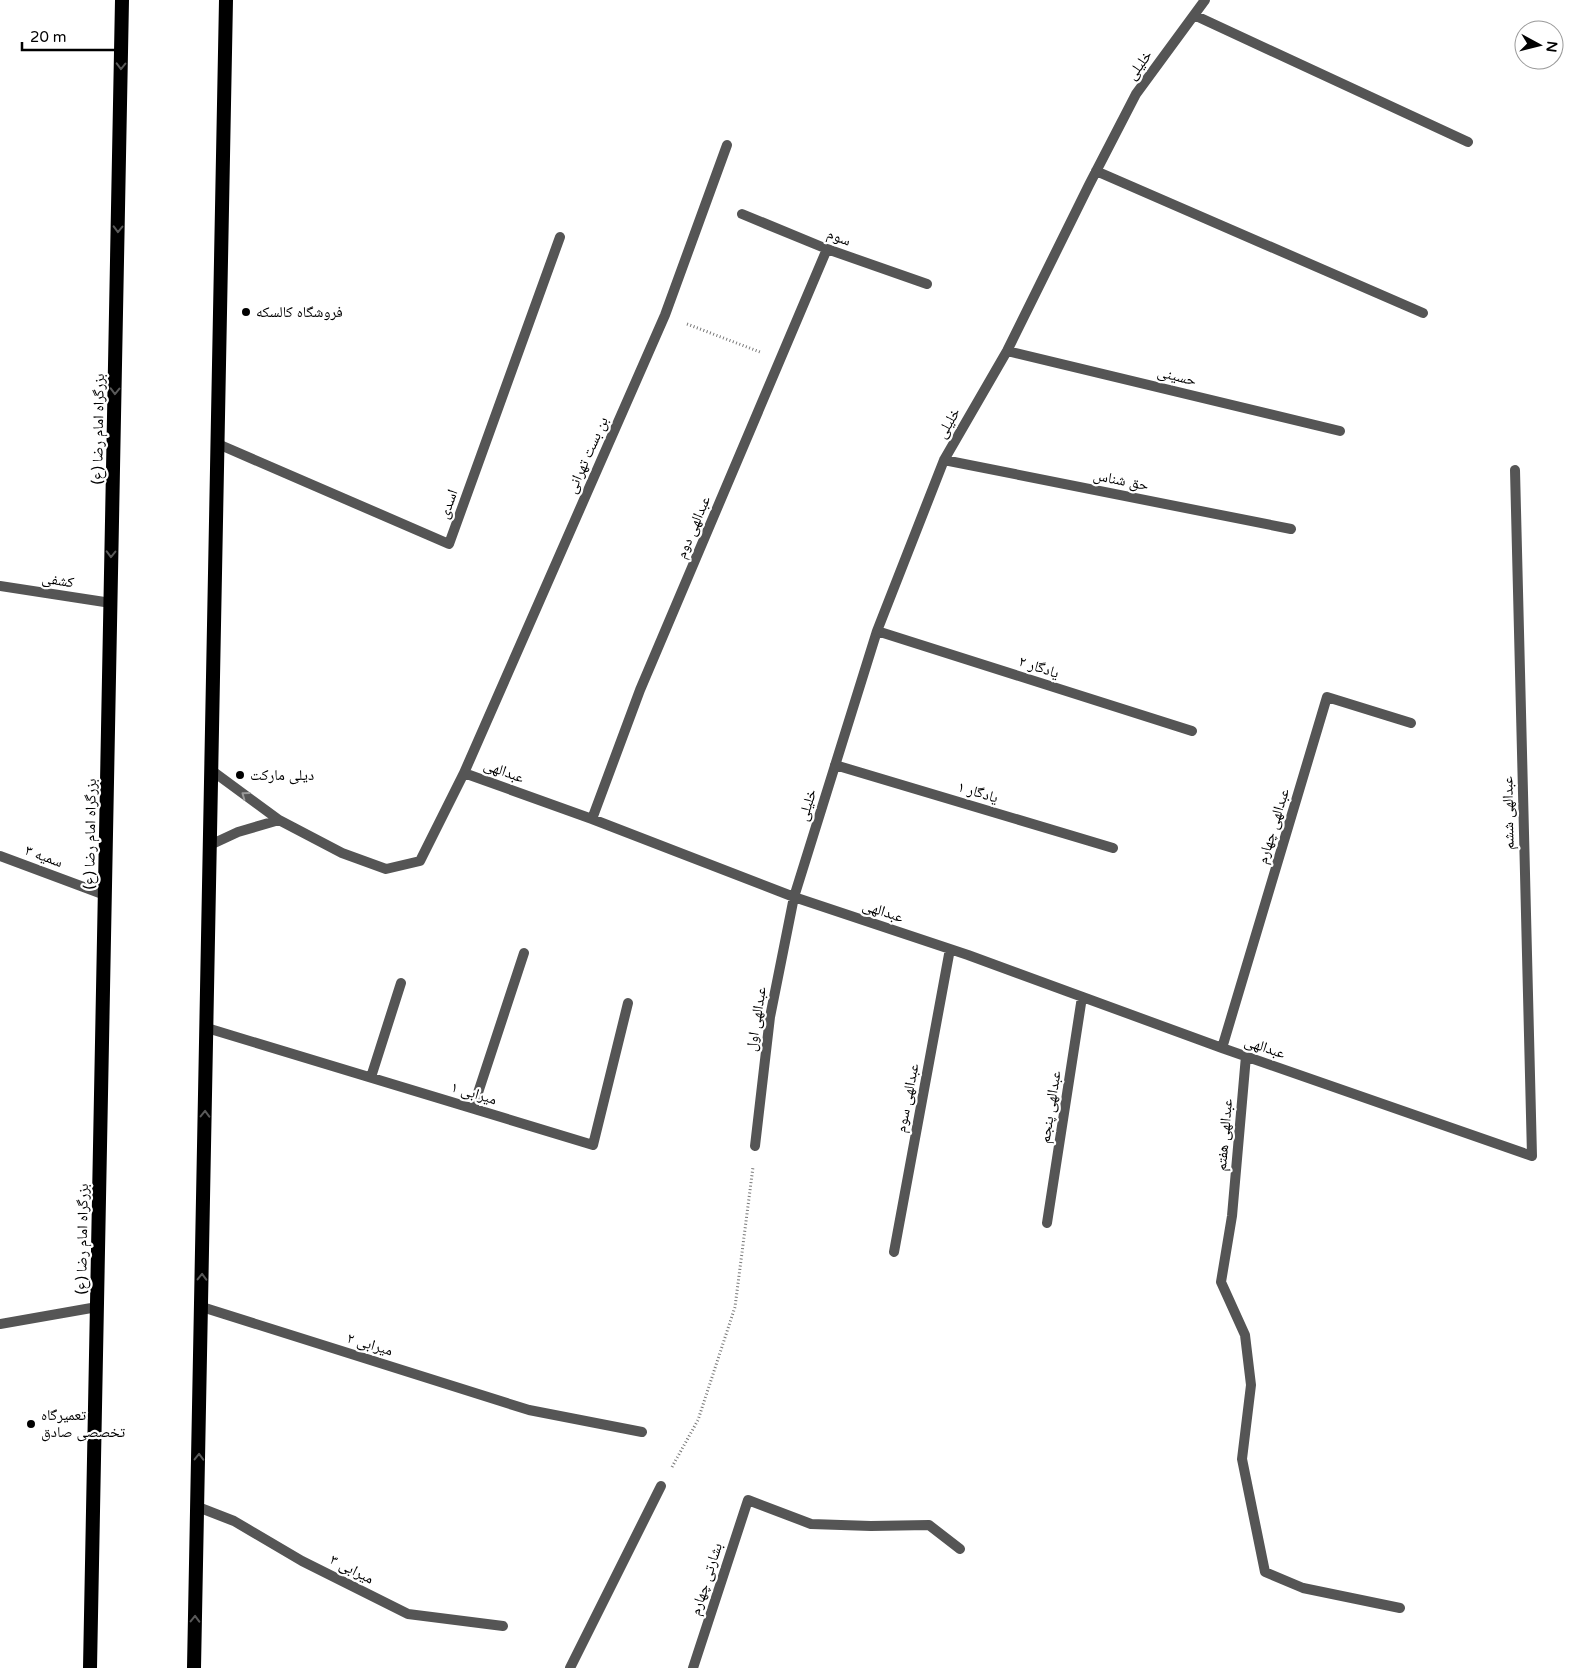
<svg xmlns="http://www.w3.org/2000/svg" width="1584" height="1668" font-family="'Varela Round','Noto Naskh Arabic',sans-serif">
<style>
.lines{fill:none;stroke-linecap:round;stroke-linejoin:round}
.path{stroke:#777;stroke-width:3;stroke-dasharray:1 2.5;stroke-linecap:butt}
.minor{stroke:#555;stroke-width:10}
.trunk{stroke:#000;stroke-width:14}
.oneway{stroke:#595959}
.oneway2{stroke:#999}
.poi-dot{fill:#000;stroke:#fff;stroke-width:2}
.labels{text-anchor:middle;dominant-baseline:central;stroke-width:4.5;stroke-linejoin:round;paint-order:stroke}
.street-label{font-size:15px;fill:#000;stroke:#fff}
.poi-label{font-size:15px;fill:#000;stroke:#fff;text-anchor:start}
</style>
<rect width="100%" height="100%" fill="#fff"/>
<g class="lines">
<path class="path" d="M687 324 760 352
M672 1467 698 1420 735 1307 753 1167"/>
<path class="minor" d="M1194 15 1468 142
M1096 171 1423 313
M742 214 827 249 927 284
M1007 351 1340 431
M218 444 449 544 560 237
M944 460 1291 529
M0 586 111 603
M877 631 1192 731
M835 765 1113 848
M211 770 279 820 342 853 386 869 420 861 464 773 665 315 727 145
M464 773 592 819 794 897 968 955 1222 1048 1532 1156 1515 470
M592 819 640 690 827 249
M210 845 238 832 279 820
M0 856 105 895
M207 1028 593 1145 628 1003
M1222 1048 1327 697 1411 723
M1246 1056 1232 1216 1221 1282 1245 1335 1251 1385 1242 1459 1265 1572 1303 1588 1400 1608
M371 1077 401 983
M473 1108 524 953
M755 1146 770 1017 794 897 877 631 944 460 1007 351 1089 185 1136 94 1205 0
M1047 1223 1082 997
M894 1252 950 949
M202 1307 529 1410 642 1432
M0 1324 97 1307
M198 1507 234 1521 302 1561 408 1614 503 1626
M570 1668 661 1486
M693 1668 748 1500 811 1524 871 1526 929 1525 960 1549"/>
<path class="trunk" d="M90 1668 122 0
M194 1668 226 0"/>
</g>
<defs><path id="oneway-chevron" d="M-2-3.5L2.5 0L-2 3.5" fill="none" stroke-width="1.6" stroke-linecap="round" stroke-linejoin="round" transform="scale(1.25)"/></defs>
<g class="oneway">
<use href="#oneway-chevron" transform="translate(121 66) rotate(91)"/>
<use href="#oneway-chevron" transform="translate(118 229) rotate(91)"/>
<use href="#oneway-chevron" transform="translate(115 391) rotate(91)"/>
<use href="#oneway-chevron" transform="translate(111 554) rotate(91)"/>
<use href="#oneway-chevron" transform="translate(205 1114) rotate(-89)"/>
<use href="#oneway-chevron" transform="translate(202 1277) rotate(-89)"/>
<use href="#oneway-chevron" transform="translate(199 1457) rotate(-89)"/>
<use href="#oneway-chevron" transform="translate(195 1619) rotate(-89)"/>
</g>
<use class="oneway2" href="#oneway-chevron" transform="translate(245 795) rotate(-144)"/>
<g class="poi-dot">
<circle cx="246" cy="312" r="5"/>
<circle cx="240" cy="775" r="5"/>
<circle cx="31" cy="1424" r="5"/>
</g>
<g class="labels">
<g class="street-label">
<text transform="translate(1139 65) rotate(-54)">خلیلی</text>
<text transform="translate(839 237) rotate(21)">سوم</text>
<text transform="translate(1177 376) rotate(14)">حسینی</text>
<text transform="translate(948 423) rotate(-60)">خلیلی</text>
<text transform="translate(98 429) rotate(-89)">بزرگراه امام رضا (ع)</text>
<text transform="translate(587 455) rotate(-66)">بن بست تهرانی</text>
<text transform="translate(1121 480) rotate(11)">حق شناس</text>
<text transform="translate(448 504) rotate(-70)">اسدی</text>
<text transform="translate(693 527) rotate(-67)">عبدالهی دوم</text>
<text transform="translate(58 580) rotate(9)">کشفی</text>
<text transform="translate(1039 667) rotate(18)">یادگار ۲</text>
<text transform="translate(504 771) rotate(20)">عبدالهی</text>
<text transform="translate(978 792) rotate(17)">یادگار ۱</text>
<text transform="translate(807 805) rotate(-73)">خلیلی</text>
<text transform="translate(1508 813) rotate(-91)">عبدالهی ششم</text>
<text transform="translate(1273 826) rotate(-73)">عبدالهی چهارم</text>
<text transform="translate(90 834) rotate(-89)">بزرگراه امام رضا (ع)</text>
<text transform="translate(44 856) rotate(20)">سمیه ۳</text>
<text transform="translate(883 911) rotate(18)">عبدالهی</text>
<text transform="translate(756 1019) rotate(-81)">عبدالهی اول</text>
<text transform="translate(1265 1047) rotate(19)">عبدالهی</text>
<text transform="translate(474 1093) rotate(17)">میرابی ۱</text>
<text transform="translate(907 1098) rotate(-79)">عبدالهی سوم</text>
<text transform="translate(1050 1107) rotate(-81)">عبدالهی پنجم</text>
<text transform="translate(1224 1135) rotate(-85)">عبدالهی هفتم</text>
<text transform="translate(82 1239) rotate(-89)">بزرگراه امام رضا (ع)</text>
<text transform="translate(370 1344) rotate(17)">میرابی ۲</text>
<text transform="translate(352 1569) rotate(27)">میرابی ۳</text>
<text transform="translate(706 1579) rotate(-72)">بشارتی چهارم</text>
</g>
<g class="poi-label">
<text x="256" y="312">فروشگاه کالسکه</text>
<text x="250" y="775">دیلی مارکت</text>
<text x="41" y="1415">تعمیرگاه<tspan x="41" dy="17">تخصصی صادق</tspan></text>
</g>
</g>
<g transform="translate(1539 45) rotate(97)"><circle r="24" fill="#ffffff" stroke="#999999"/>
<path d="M0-4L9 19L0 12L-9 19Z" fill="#000000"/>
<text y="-8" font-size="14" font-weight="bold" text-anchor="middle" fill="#000000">N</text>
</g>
<path d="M22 42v8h102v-8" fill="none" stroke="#000000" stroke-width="2.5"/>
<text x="30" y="42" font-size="15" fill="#000000" stroke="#ffffff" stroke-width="4" paint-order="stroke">20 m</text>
</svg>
